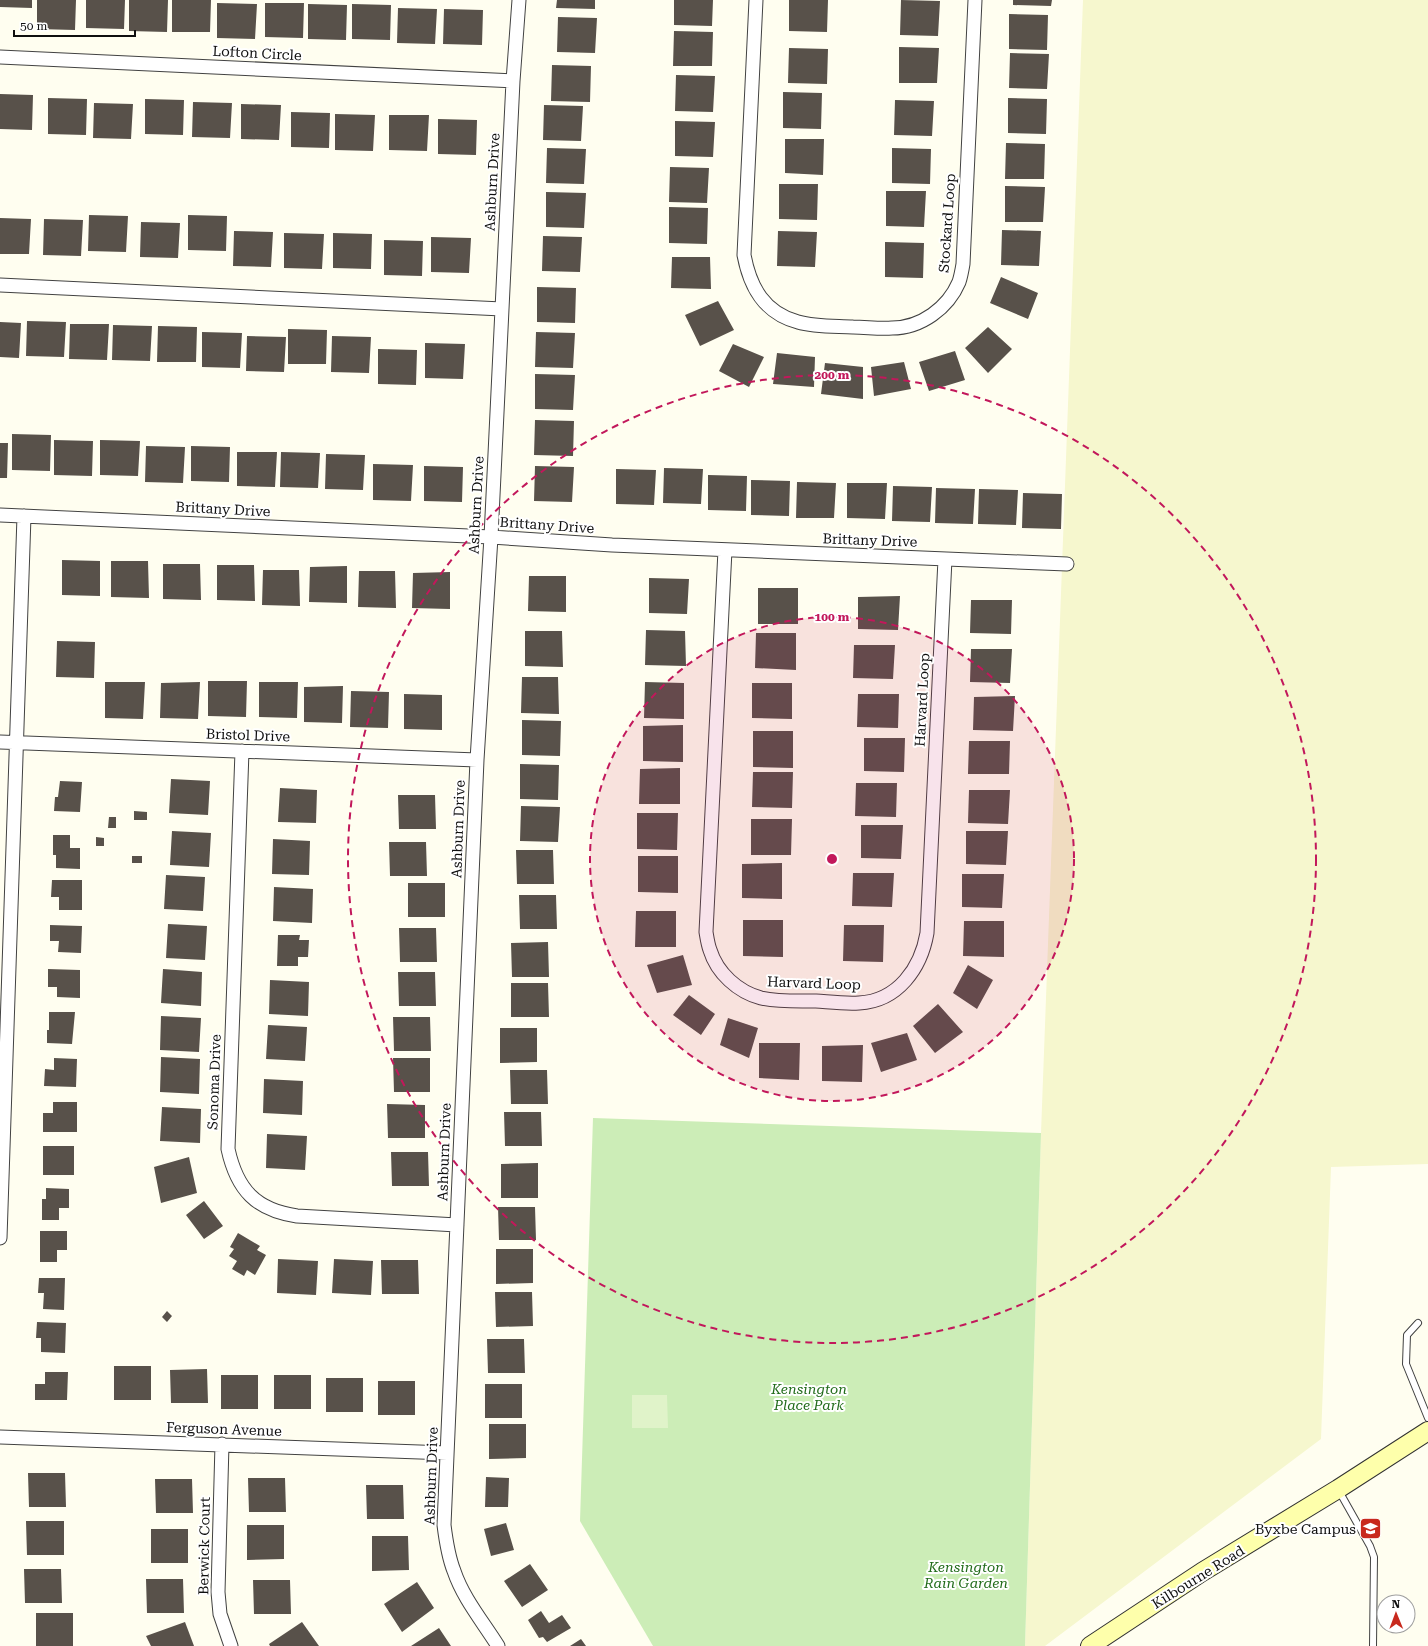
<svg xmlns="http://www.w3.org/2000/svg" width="1428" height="1646" font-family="'Roboto Serif',serif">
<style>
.farmland{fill:#f6f7ce}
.green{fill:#ccedb7}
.pitch{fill:#e0f3c9}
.building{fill:#58514a}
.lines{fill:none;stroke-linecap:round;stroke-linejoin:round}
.service-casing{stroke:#424242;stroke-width:8}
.minor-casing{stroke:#424242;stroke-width:15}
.secondary-casing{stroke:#313131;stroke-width:20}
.service{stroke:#fff;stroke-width:6}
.minor{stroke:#fff;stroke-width:13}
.secondary{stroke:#feffab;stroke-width:18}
.ring{fill:none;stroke:#c2185b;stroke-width:2;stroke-dasharray:7 5}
.labels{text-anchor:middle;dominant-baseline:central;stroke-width:4;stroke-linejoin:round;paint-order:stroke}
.street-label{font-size:14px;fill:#0f0f0f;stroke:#fff}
.park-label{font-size:14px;font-style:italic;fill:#216b1a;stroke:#fff}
.poi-label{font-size:14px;fill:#0f0f0f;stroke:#fff;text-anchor:end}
.centre{fill:#c2185b;stroke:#fff;stroke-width:2}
.ring-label{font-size:12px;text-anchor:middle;font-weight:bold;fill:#c2185b;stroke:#fff;stroke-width:4;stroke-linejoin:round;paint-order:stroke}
</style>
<rect width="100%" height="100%" fill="#fffef0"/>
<path class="farmland" d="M1083 0H1428V1164L1331 1167 1321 1439 1045 1646H1025L1041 1133Z"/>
<path class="green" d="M593 1118 1041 1133 1025 1646H653L580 1521Z"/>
<path class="pitch" d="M632 1395H667L668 1428H632Z"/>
<path class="building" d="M0 0H32V8L0 7Z
M37 0H76L75 30 37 29Z
M86 0H125L124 29 86 28Z
M129 0H168L167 32 129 31Z
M172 0H211L210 32H172Z
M557 0H595V9L556 8Z
M674 0H713L712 26 674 25Z
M789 0H828L827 32 789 31Z
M901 0 940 1 938 36 900 35Z
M1013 0H1052L1051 6 1013 5Z
M217 3 257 4 255 39 217 38Z
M265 3H304L303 38 265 37Z
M308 4 347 5 346 40 308 39Z
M352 4 391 5 390 40 352 39Z
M398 8 437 9 435 44 397 43Z
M444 9 483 10 482 45 443 44Z
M1009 14 1048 15 1047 50 1009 49Z
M558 17 597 18 595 53 557 52Z
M674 31 713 32 712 66H673Z
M899 47 939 48 937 83H899Z
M789 48 828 49 827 84 788 83Z
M1010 53 1049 54 1047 89 1009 88Z
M552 65 591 66 590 102 551 101Z
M676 75 715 76 713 112 675 111Z
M783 92 822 93 821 129 783 128Z
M0 94 33 95 32 130 0 129Z
M48 98 87 99 86 135 48 134Z
M1008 98 1047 99 1046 134 1008 133Z
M145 99 184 100 183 135 145 134Z
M895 100 934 101 932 136 894 135Z
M193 102 232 103 230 138 192 137Z
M94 103 133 104 131 139 93 138Z
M241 104 281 105 279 140 241 139Z
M544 105 583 106 581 141 543 140Z
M291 112 330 113 329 148 291 147Z
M335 114 375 115 373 151 335 150Z
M389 115H429L427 151 389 150Z
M438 119 477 120 476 155 438 154Z
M675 121 715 122 713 157 675 156Z
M785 139H824L823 175 785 173Z
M1006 143 1045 144 1044 179H1005Z
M547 148 586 149 584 184 546 183Z
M892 148 931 149 930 184 892 183Z
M670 167 709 168 707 203 669 202Z
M779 184H818L817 220 779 219Z
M1005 186 1045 187 1043 222H1005Z
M886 191H926L924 227 886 226Z
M546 192 586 193 584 228 546 227Z
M669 207 708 208 707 244 669 243Z
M89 215 128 216 126 252 88 251Z
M188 215 227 216 226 251 188 250Z
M0 218 31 219 29 254H0Z
M44 219 83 220 81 256 43 255Z
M141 222 180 223 178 258 140 257Z
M1002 230 1041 231 1039 266 1001 265Z
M234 231 273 232 271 267 233 266Z
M778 231 817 232 815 267 777 266Z
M284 233 324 234 322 269 284 268Z
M333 233 372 234 371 269 333 268Z
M543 236 582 237 580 272 542 271Z
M431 237 471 238 469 273 431 272Z
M384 240 423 241 422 276 384 275Z
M885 242 924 243 923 278 885 277Z
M672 257H710L711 289 671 288Z
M1001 277 1038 293 1028 319 990 303Z
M537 287 576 288 575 323 537 322Z
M718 301 734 330 700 346 685 315Z
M27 321 66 322 64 357 26 356Z
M0 322 21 323 19 358 0 357Z
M70 324H109L107 360 69 359Z
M113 325 152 326 150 361 112 360Z
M158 326 197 327 196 362H157Z
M988 327 1012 349 988 373 965 348Z
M288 329 327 330 326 364H288Z
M202 332 242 333 240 368 202 367Z
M536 332 575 333 573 368 535 367Z
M247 336 286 337 284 372 246 371Z
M332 336 371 337 369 373 331 372Z
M425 343 465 344 463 379 425 378Z
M733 344 764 357 749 387 719 371Z
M378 349 417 350 416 385 378 384Z
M955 351 965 380 929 391 919 362Z
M777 353 815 357 814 387 773 384Z
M904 362 911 389 874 396 871 367Z
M825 363 863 367V399L821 394Z
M535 374 575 375 573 410 535 409Z
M535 420 574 421 573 456 534 455Z
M12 434 51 435 50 471 12 470Z
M54 440 93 441 92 476 54 475Z
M100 440 140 441 138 476 100 475Z
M0 443H8L7 478H0Z
M146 446 185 447 183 483 145 482Z
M191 446 230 447 229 482 191 481Z
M237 452H277L275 487 237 486Z
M281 452 320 453 318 488 280 487Z
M326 454 365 455 363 490 325 489Z
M373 464 413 465 411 501 373 500Z
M424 466 463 467 462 502 424 501Z
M535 466 574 467 572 502 534 501Z
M664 468 703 469 701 504 663 503Z
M616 469 656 470 654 505 616 504Z
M708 475 747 476 746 511 708 510Z
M751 480 790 481 789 516 751 515Z
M797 482 836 483 834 518H796Z
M847 483H887L885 519 847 518Z
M893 486 932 487 930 522 892 521Z
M936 488 975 489 973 524 935 523Z
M979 489 1018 490 1016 525 978 524Z
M1023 493 1062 494 1061 529 1022 528Z
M62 560 100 561V596L62 595Z
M111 561H148L149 598 111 597Z
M163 564H200L201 600 163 599Z
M217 565H254L255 601 217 600Z
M347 566V603L309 602 310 567Z
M263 570H299L300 606 262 605Z
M359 571H395L396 608 358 607Z
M450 572V609L412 608 413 573Z
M529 576H566V612L528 611Z
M649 578 689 579 687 614 649 613Z
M758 588H798V624H758Z
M900 596 898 630 858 629V597Z
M971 600H1012L1011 634 970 633Z
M646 630 685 631 686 666 645 665Z
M525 631H562L563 667 525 666Z
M756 633H796V670L755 668Z
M57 641 95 642 94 678 56 677Z
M854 645H895L893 679 853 678Z
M971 649H1012L1010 683 970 682Z
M522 677H558L559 714 521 713Z
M208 681H247L246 717 208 716Z
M105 682H145L143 719 105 718Z
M200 682 198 719 160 718 161 683Z
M259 682H298L297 718 259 717Z
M645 682 684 683V719L644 718Z
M752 683H792V719L752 718Z
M343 686 342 723 304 722V687Z
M351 691 389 692 388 728 350 727Z
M404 694 442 695V730L404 729Z
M858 694H899L898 728 857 727Z
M1015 696 1013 731 973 730 974 697Z
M522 720 561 721 560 756 522 755Z
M683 725V762L643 761V726Z
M753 731H793V768L753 767Z
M864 738H905L904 772 864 771Z
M969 741H1010L1009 774H968Z
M520 764 559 765 558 800 520 799Z
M680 768V804H639L640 769Z
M753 772H793L792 808 752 807Z
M171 779 210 781 208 815 169 813Z
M60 781 82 782 80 812 54 811 55 797H58Z
M856 783H897L896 817 855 816Z
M280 788 317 790 316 823 278 822Z
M969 790H1010L1008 824 968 823Z
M398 795H435L436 829H399Z
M521 806 560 807 558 842 520 841Z
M134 811 147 812V820H134Z
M637 813H678L677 850 637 849Z
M109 817H116V828H108Z
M751 819H792L791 855H751Z
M861 825H903L901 859 861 858Z
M172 831 211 833 209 867 170 865Z
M966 831H1008L1006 865 966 864Z
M53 835H70V848H80V869L56 868V855H53Z
M96 837 104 838V846H96Z
M273 839 310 841 309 875 272 874Z
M389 842H426L427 876H390Z
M516 850H553L554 884H517Z
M132 856H142V863H132Z
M638 856H678V893L638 892Z
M782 863V899L742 898V864Z
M853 873H894L892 907 852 906Z
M962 874H1004L1002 908 962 907Z
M166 875 205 877 203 911 164 909Z
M52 880H82V910H59V897H51Z
M408 883H445V917H408Z
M274 887 313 889 312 923 273 921Z
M519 895H556L557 929H520Z
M636 911H676V947H635Z
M743 920H783V957L743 956Z
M964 921H1004V957L963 956Z
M168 924 207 926 205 960 166 958Z
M50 925 82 926 81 953 58 952 59 941H50Z
M844 925H884L883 962 843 961Z
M399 928H436L437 962H400Z
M278 935H300L299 940H309L308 957H298V966H277Z
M548 942 549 977H512L511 943Z
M683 955 692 985 657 993 647 965Z
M968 965 993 980 977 1009 953 993Z
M48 969 80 970V998L57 997V987H48Z
M163 969 202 972 201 1006 161 1003Z
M398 972H435L436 1006H399Z
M270 980 309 982 308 1016 269 1014Z
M511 983H548L549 1017H511Z
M689 995 715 1014 701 1035 673 1015Z
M938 1004 963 1032 935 1053 913 1026Z
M49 1012H75L72 1044 47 1043V1030H49Z
M161 1016 201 1018 199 1052 160 1050Z
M393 1017H430L431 1051H394Z
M728 1018 758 1028 749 1058 720 1045Z
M268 1025 307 1027 305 1061 266 1059Z
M500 1028H537V1062L500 1063Z
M907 1033 917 1060 881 1072 871 1043Z
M759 1043H800L799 1080 759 1078Z
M863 1045 862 1082 822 1081V1046Z
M161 1057 200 1059 199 1094 160 1092Z
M54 1058 77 1059 76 1087 44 1086 45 1069 54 1070Z
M393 1058H430V1092H394Z
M510 1070H547L548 1104H511Z
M264 1079 303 1081 302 1115 263 1113Z
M53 1102H77V1132H43V1113H53Z
M387 1104 425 1105V1138H388Z
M162 1107 201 1109 200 1143 160 1141Z
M504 1112H541L542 1146H505Z
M267 1134 307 1136 305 1170 266 1168Z
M43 1146H74V1175H43Z
M391 1152H428L429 1186H392Z
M189 1157 197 1193 161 1203 154 1167Z
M538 1163V1198H501V1164Z
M46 1188 69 1189V1208H59V1220H42V1199H46Z
M204 1201 223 1226 204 1239 186 1215Z
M498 1207H535L536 1240H499Z
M40 1231H67V1250H57V1262H40Z
M238 1233 260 1246 257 1250 266 1255 255 1275 247 1270 244 1276 232 1269 237 1261 229 1256 234 1249 230 1247Z
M496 1249H533V1283L496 1284Z
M278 1259 318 1261 316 1295 277 1293Z
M334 1259 373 1261 371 1295 332 1293Z
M381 1260H418L419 1294H382Z
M39 1278H65L64 1310 43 1309 44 1293H38Z
M495 1292H532L533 1326 496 1327Z
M167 1311 172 1316 167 1322 162 1317Z
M37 1322 66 1323 65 1353 41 1352V1338H36Z
M487 1339H524L525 1373H488Z
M114 1366H151V1400H114Z
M207 1369 208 1403H171L170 1370Z
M45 1372H68L67 1400H35V1384H45Z
M221 1375H258V1409H221Z
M274 1375H311V1409H274Z
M326 1378H363V1412H326Z
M378 1381H415V1415H378Z
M485 1384H522V1418H485Z
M489 1424H526V1458L489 1459Z
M28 1473H65L66 1507H29Z
M486 1477 509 1478 508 1507H485Z
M248 1478H285L286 1512H249Z
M155 1479H192L193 1513H156Z
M366 1485H403L404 1519H367Z
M26 1521H64V1555H27Z
M506 1523 514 1550 491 1556 484 1529Z
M247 1525H284V1559L247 1560Z
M151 1529H188V1563H151Z
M372 1536H408L409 1570 372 1571Z
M530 1564 548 1590 522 1607 504 1581Z
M24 1569H61L62 1603H25Z
M146 1579H183L184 1613H147Z
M253 1580H290L291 1614H254Z
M417 1582 434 1608 402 1632 384 1604Z
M541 1611 549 1623 562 1615 571 1628 547 1642 543 1637 539 1638 528 1620Z
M36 1613H73V1646H36Z
M185 1622 194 1646H151L146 1636Z
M302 1622 319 1646H270L269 1644Z
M439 1628 451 1646H411Z
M581 1639 586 1646H570Z"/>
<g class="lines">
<defs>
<path id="service" d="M1418 1323 1407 1335 1406 1364 1428 1418
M1339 1491 1370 1546 1374 1557 1373 1646"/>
<path id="minor" d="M756 0 744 255C750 287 764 313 798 322 815 327 835 326 853 327 866 327 879 329 892 328 921 328 948 308 959 282 961 276 962 270 963 264L975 0
M0 57 513 81
M0 285 502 309
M0 515 491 537 612 545 1067 564
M725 550 706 932C707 938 708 945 710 950 717 973 738 992 761 998 779 1002 798 1001 816 1001 830 1002 845 1004 859 1003 898 1001 921 968 927 933L945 559
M0 742 477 760
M242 751 228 1149C237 1190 256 1210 297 1216L457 1225
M0 1238 24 516
M0 1437 447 1453
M222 1444 218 1592 220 1614 231 1646
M498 1646C483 1622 463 1598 454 1571 448 1556 446 1541 444 1525L477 760 491 537 513 81 519 0"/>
<path id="secondary" d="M1090 1646 1202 1572 1338 1489 1428 1431"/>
</defs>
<use href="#service" class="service-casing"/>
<use href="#minor" class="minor-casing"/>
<use href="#secondary" class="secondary-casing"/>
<use href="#service" class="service"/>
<use href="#minor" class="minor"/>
<use href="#secondary" class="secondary"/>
</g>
<circle cx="832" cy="859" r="242" fill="#c2185b" fill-opacity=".12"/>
<g class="ring">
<circle cx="832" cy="859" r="242"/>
<circle cx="832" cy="859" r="484"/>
</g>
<defs>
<symbol id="school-square" viewBox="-11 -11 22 22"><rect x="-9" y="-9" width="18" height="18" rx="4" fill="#c8291d" stroke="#fff"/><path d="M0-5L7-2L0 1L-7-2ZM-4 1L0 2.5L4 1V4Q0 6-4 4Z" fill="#fff"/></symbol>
</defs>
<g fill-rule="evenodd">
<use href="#school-square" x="1358" y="1516" width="25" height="25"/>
</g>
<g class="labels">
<g class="street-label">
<text transform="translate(257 53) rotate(3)">Lofton Circle</text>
<text transform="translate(492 182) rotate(-87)">Ashburn Drive</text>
<text transform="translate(947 223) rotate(-86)">Stockard Loop</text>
<text transform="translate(476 505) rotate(-87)">Ashburn Drive</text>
<text transform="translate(223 509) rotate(3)">Brittany Drive</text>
<text transform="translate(547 525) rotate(4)">Brittany Drive</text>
<text transform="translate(870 540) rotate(2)">Brittany Drive</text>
<text transform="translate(922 700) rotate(-87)">Harvard Loop</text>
<text transform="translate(248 735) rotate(2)">Bristol Drive</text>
<text transform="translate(458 829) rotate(-88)">Ashburn Drive</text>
<text transform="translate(814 983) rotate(2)">Harvard Loop</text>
<text transform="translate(214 1082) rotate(-88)">Sonoma Drive</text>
<text transform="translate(444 1152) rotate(-88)">Ashburn Drive</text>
<text transform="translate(224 1429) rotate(2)">Ferguson Avenue</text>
<text transform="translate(431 1476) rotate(-88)">Ashburn Drive</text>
<text transform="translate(204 1546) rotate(-89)">Berwick Court</text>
<text transform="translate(1198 1577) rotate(-32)">Kilbourne Road</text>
</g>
<g class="park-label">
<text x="809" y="1389">Kensington<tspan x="809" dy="16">Place Park</tspan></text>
<text x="966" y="1567">Kensington<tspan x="966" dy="16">Rain Garden</tspan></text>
</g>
<g class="poi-label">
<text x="1356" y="1529">Byxbe Campus</text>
</g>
</g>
<circle cx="832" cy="859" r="6" class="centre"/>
<g class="ring-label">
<text x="832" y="379">200 m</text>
<text x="832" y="621">100 m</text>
</g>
<g transform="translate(1396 1614) rotate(359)"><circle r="19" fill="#ffffff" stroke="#9f9f9f"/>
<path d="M0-3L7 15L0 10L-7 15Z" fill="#c8291d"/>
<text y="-6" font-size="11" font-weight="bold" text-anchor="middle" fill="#0f0f0f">N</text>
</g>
<path d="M14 30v6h121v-6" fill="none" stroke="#0f0f0f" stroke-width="2"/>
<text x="20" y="30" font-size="12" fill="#0f0f0f" stroke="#ffffff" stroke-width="3" paint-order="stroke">50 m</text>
</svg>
